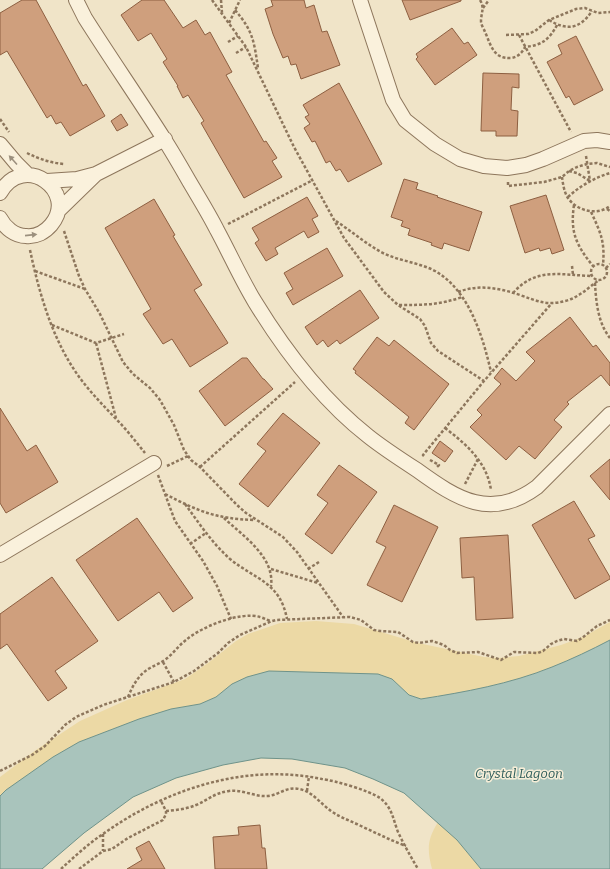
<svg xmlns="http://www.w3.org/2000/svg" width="610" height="869" font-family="Bitter,serif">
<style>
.sand{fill:#ecd9a5}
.water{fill:#a9c4bc;stroke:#6f938a}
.building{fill:#cf9f7d;stroke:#8d5f41}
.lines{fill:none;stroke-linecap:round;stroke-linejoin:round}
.street-casing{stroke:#8d765c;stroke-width:16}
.path{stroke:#8d765c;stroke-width:2.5;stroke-dasharray:3 2;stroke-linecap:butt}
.street{stroke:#faf1dc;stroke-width:14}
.oneway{fill:#9c907e}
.labels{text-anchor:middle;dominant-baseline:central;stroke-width:3;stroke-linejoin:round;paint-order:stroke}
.water-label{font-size:13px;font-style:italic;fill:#2f5d5a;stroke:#f7eed8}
</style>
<rect width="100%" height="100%" fill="#f0e4c8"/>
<path class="sand" d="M316 621 354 624 418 643 484 657 499 658 519 656 561 645 583 637 610 622V640C591 650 572 659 552 667 510 684 465 692 421 699L409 695 392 679 232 684 216 697 200 704 171 709 139 719 79 742 53 757 0 796V777L36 750 80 721 127 700 185 679 208 663 236 641 248 634 280 623Z
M438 822 457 840 481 869H432C427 849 427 840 438 822Z"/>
<path class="water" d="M610 640V869H481L457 840 404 793 373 779 345 768 292 759 261 758 223 765 176 778 133 797 84 833 42 869H0V796L6 790 53 757 79 742 139 719 171 709 200 704 216 697 232 684 247 677 269 671 378 674 392 679 409 695 421 699C465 692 510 684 552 667 572 659 591 650 610 640Z"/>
<path class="building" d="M22 0H36L83 86 86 84 105 116 70 136 61 122 56 124 51 115 47 118 7 51 0 55V13Z
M142 0H164L183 28 196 20 205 35 210 32 232 72 226 75 264 142 266 141 277 158 272 161 282 177 244 198 201 123 204 121 188 95 183 98 177 86H178L163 62 167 59 151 33 138 41 121 15Z
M271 0H304L306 8 314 5 322 32 327 31 340 65 301 79 296 64 291 65 288 56 283 58 273 34 265 9 273 6Z
M402 0H461V1L410 20Z
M452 28 464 44 468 42 477 55 435 85 416 59 418 57 416 54Z
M576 36 603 90 574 105 569 96 566 98 547 62 562 54 558 45Z
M483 73 519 74V88L512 87 511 110 518 111 517 136H496V131H481Z
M339 83 382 164 348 182 340 169 336 171 330 161 326 163 315 141 312 142 304 128 310 124 305 117 309 115 303 105Z
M121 114 128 125 117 131 111 121Z
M404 179 418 183 416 189 438 196 437 197 482 212 469 251 444 243 442 249 431 245 432 243 408 235 410 229 401 226 403 221 391 217Z
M546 195 564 250 552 254 550 248 540 251 539 248 525 253 510 206Z
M307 197 318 216 312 219 319 232 308 238 304 231 275 248 278 254 266 261 255 243 259 240 252 228Z
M154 199 175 235 173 236 202 285 194 290 228 343 190 367 172 339 163 344 143 314 151 309 105 228Z
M327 248 343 276 293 305 286 293 293 289 284 273Z
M360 290 379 318 340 344 337 340 328 347 323 340 317 345 305 327Z
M570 317 593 347 596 345 610 363V386L601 375 567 402 569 404 554 420 562 427 535 459 519 446 506 460 470 427 482 415 477 410 501 384 494 378 502 368 516 381 535 361 526 352Z
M377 337 389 346 394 340 449 384 414 430 405 423 409 417 355 373 356 371 353 369Z
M242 358H247L263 379H264L273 389 225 426 199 391Z
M0 408 27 451 36 445 58 482 6 513 0 503Z
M283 413 320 443 268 507 239 484 266 451 257 444Z
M440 441 453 451 445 462 432 453Z
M610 459V500L590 476Z
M339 465 377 492 332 554 305 534 328 503 317 495Z
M574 501 595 536 588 539 610 577V579L575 599 532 525Z
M394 505 438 527 402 602 367 585 386 547 376 542Z
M137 518 193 598 173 612 159 592 118 621 76 560Z
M508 535 513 618 476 620 474 577 462 578 460 538Z
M52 577 98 641 55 671 67 688 48 701 7 644 0 649V614Z
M260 825 262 848H265L267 869H215L213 837 239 835 238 827Z
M149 841 165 869H127L142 860 136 848Z"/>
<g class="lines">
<defs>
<path id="street" d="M76 0 85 18C111 59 138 98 164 139 173 153 181 167 189 181 199 198 209 214 217 230 230 254 241 279 255 302 285 351 322 400 368 436 383 448 400 459 417 470 457 499 491 521 537 487L610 414
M360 0 393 100 405 120 435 144 460 159 484 166 507 168 526 165 543 159 584 141 597 140 610 142
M0 144 16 163 28 175
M47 181 77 179 96 174 165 139
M0 193C24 151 79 192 51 225 45 232 36 237 26 236 15 236 5 228 0 218
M58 211 95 175
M0 555 154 463"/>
</defs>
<use href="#street" class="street-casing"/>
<path class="path" d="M212 0 246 47 294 147 344 238 384 292 398 305 420 319 425 326 431 343 438 351 484 381
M221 0 222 13
M480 0C485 8 481 13 481 21 481 25 484 29 485 32 491 45 493 59 511 58 518 57 522 53 525 47 542 45 549 40 557 25
M483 8 489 0
M235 10C253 31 254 41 258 68
M549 20C567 31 580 29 592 11
M229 23 240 0
M506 35 528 34 535 31 549 20 576 9 585 8 598 13 610 12
M519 35 571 132
M228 42 238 36
M236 53 246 47
M0 119 9 132
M27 153C39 159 51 163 64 164
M586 156 590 181
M569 171 577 173 590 181
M562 177C563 184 564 192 568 198 577 211 597 216 610 206
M508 182V186L544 182 562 177 569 171 577 167 587 164 597 163 610 167
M568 197C580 186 594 178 610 173
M574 205C570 232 576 245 593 266
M607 209 610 211
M591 212C601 233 605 242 603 265
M336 221C351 231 365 243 381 252 398 261 418 262 435 271 469 290 483 337 491 372
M228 224 313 180
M64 231 79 276 85 289 100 314 123 362 133 374 150 388 160 400 174 425 184 450 191 460 200 467 237 505 246 513 283 537 297 552 343 617
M30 250C39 292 51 335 75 371 87 389 102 404 117 420 127 430 136 442 145 453
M591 272a8 8 0 1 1 16 0a8 8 0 1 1-16 0Z
M572 266 573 275
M606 268 610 264
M35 271 85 289
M595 283C596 302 598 323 610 338
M458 292C479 284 499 288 520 295 537 301 547 306 565 301 578 298 588 288 599 280
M513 293C536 267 560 275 592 276
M399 305C422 305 440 305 462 297
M52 325 96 343 124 334
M96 343 116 418
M445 428C466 444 487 462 491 490
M424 456 423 455 484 381 552 303
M430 460 439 465 437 467
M167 466 188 456
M200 467 295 382
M158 475 175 521 203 561 217 586 231 619
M465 484 478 459
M165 494C198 511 216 519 255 520
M185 504C199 523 212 543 230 559 256 580 280 582 287 619
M224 518C243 536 275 557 271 586
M190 544 206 533
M271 569 318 583
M308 569 319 562
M163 662 174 682
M128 697C133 685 139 674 150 668 155 665 161 663 166 659 173 654 178 646 186 640 201 627 240 611 260 617 264 618 267 620 271 621
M0 771 32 755 45 746 65 725 76 717 103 705 174 682 194 671 218 653 228 643 240 635 272 621 276 620 350 617 361 620 374 630 380 631 398 632 413 642 419 643 432 641 444 645 450 650 457 653 478 652 501 660 514 652 538 653 543 651 551 644 557 641 564 639 577 641 582 638 597 626 610 620
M307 791 309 776
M166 811C176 810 187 809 196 805 208 800 214 793 229 791 242 789 254 797 268 796 279 795 287 786 299 789 312 791 321 804 331 811 341 818 351 821 361 826 376 833 390 840 406 846
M103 834V851
M61 869C74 857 88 844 103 834 166 789 245 763 322 779 336 781 368 790 380 798 392 807 393 819 398 832 404 845 411 857 418 869
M79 869 103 851 112 849 128 838 163 820 166 814V811L161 801"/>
<use href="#street" class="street"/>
</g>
<defs><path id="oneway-solid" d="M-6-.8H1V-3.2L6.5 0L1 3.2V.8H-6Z"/></defs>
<g class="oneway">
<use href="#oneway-solid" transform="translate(13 160) rotate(-132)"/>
<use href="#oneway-solid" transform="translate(31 235) rotate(-6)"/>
</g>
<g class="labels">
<g class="water-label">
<text x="519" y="773">Crystal Lagoon</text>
</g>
</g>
</svg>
